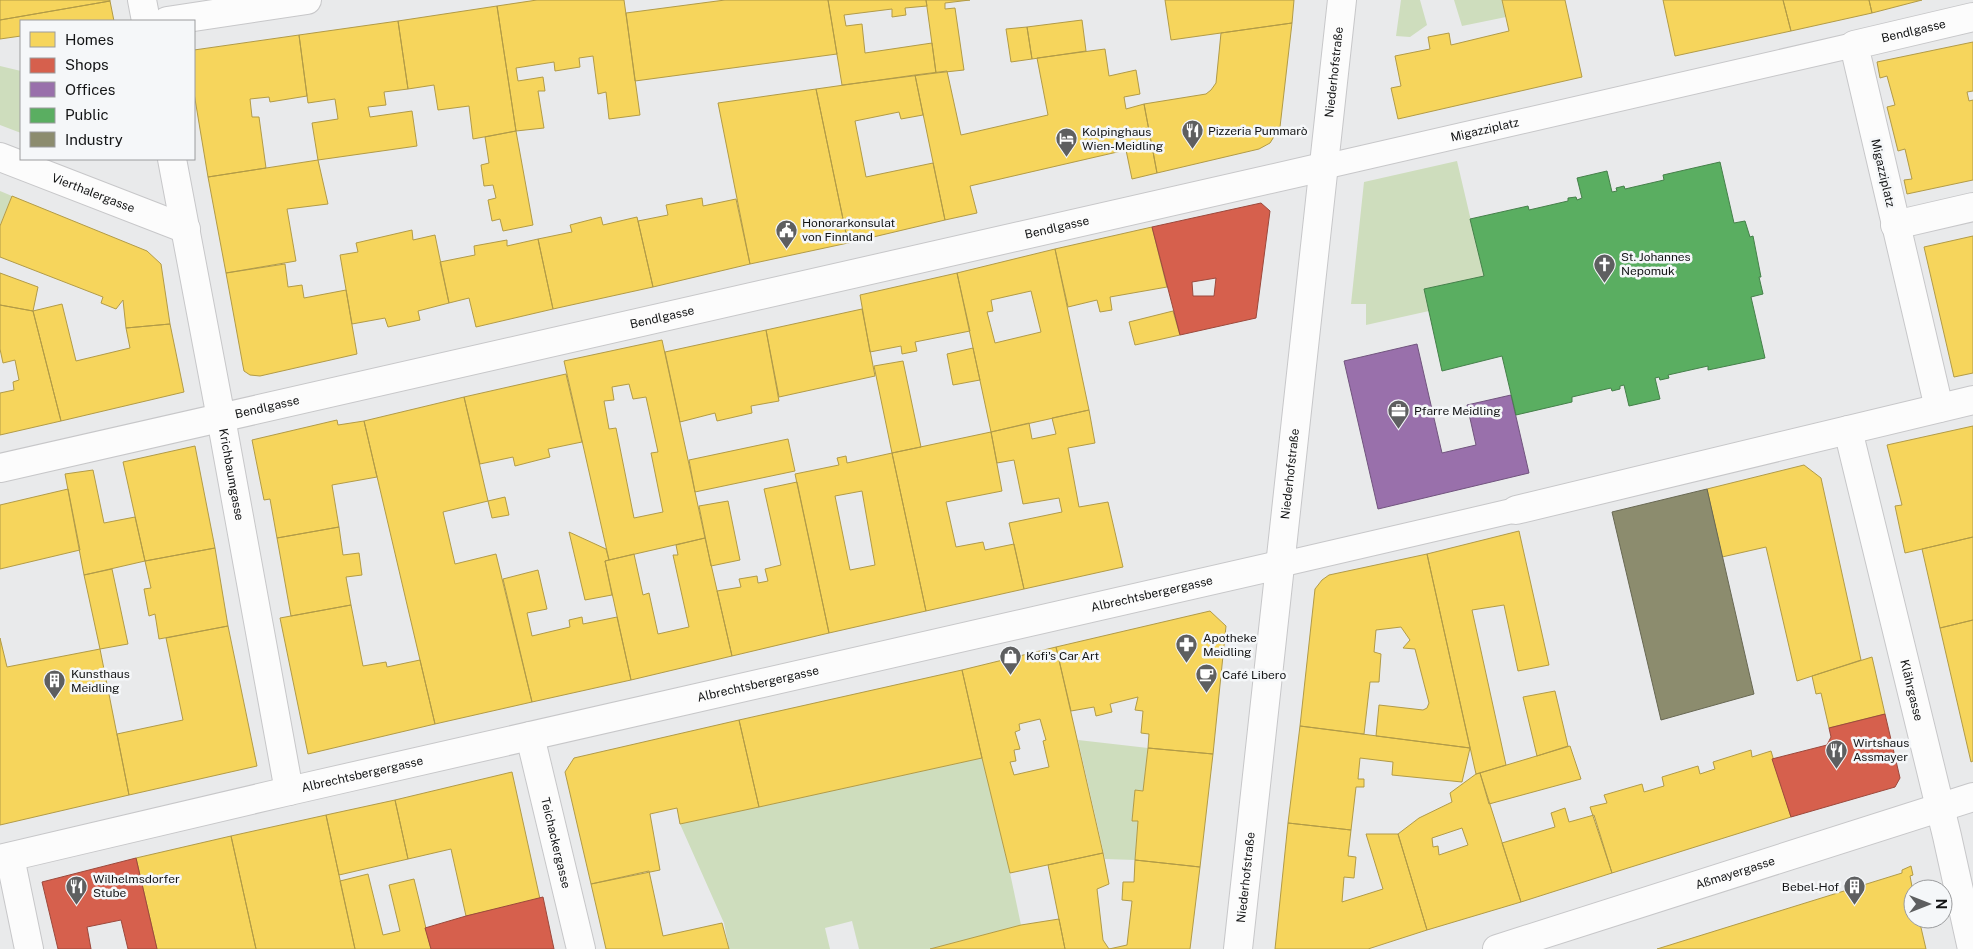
<svg xmlns="http://www.w3.org/2000/svg" width="1973" height="949" font-family="'Public Sans',sans-serif">
<style>
.green{fill:#ceddbd}
.homes{fill:#f6d55c;stroke:#b29b47;fill-rule:evenodd}
.shops{fill:#d6604d;stroke:#9c493c;fill-rule:evenodd}
.offices{fill:#9970ab;stroke:#71547e}
.public{fill:#5aae61;stroke:#45804a}
.industry{fill:#8c8c6e;stroke:#686853}
.lines{fill:none;stroke-linecap:round;stroke-linejoin:round}
.pedestrian-casing{stroke:#c7c7c9;stroke-width:26}
.minor-casing{stroke:#c7c7c9;stroke-width:30}
.tertiary-casing{stroke:#c7c7c9;stroke-width:30}
.pedestrian{stroke:#fcfcfc;stroke-width:24}
.minor{stroke:#fcfcfc;stroke-width:28}
.tertiary{stroke:#fcfcfc;stroke-width:28}
.labels{text-anchor:middle;dominant-baseline:central;stroke-width:5;stroke-linejoin:round;paint-order:stroke}
.street-label{font-size:12px;fill:#131415;stroke:#f5f7f9}
.poi-label{font-size:12px;fill:#131415;stroke:#f5f7f9;text-anchor:start}
</style>
<rect width="100%" height="100%" fill="#e9eaeb"/>
<path class="green" d="M1401 0H1420L1427 25 1410 37 1396 36Z
M1454 0H1502L1506 17 1462 26Z
M0 66 21 71V133L0 125Z
M1457 161 1484 276 1424 289 1429 311 1366 325V304H1351L1364 182Z
M0 191 12 196 0 225Z
M1078 740 1148 748 1143 791 1135 790 1132 820 1138 821 1135 860 1105 859Z
M982 758 1010 873 1021 925 930 949H859L852 921 825 928 830 949H729L724 923 680 824Z"/>
<path class="homes" d="M0 0H110V1L0 20Z
M537 0H624L640 115 609 119 606 92 598 94 593 56 579 58 580 67 555 71 554 62 516 68 518 81 543 77 545 91H538L544 128 516 131 497 6Z
M725 0H828L837 54 635 81 626 13Z
M828 0H926L927 6 905 8 906 15 892 17V9L844 15 846 26 862 24 865 53 932 43 936 73 842 85Z
M926 0H970L945 3V9L955 8 964 70 936 73Z
M1165 0H1294L1292 23 1171 40Z
M1502 0H1565L1582 77 1398 119 1391 88 1401 86 1395 56 1430 49 1428 37 1449 33 1451 45 1509 31Z
M1663 0H1783L1791 31 1675 56Z
M1783 0H1869L1872 13 1791 31Z
M1869 0H1922L1872 13Z
M110 1 114 21H21V36L0 39V20Z
M497 6 516 131 473 139 469 106 438 110 434 85 408 89 398 21Z
M1082 20 1086 51 1032 59 1027 27Z
M398 21 408 89 384 92 386 105 368 107 370 117 412 111 417 146 318 160 312 123 338 119 335 99 308 103 299 35Z
M1292 23 1280 127 1270 143 1259 149 1157 173 1144 104 1206 94 1211 90 1216 83 1221 33Z
M1027 27 1032 59 1011 62 1006 29Z
M299 35 307 96 270 102 269 97 250 99 252 117H259L266 168 208 177 194 93V50Z
M1973 42V91L1967 92 1969 101 1973 100V180L1907 194 1904 180 1912 179 1905 149 1898 151 1887 107 1895 105 1887 76 1880 78 1877 62Z
M1105 49 1109 76 1136 70 1140 94 1124 97 1126 109 1144 104 1157 173 1132 179 1126 150 970 186 977 213 945 220 915 75 947 71 961 135 1048 115 1037 58Z
M915 75 923 115 901 119 899 112 855 121 866 177 933 163 945 220 848 243 816 89Z
M816 89 848 243 750 264 718 103Z
M516 131 533 225 503 231 500 219 492 221 488 200 496 198 493 185 484 186 481 165 489 163 485 137Z
M318 160 328 204 287 209 296 261 226 273 208 177Z
M12 196 147 251 161 264 170 324 126 328 123 300 116 309 101 303 103 297 0 257V226Z
M702 198 703 206 736 199 750 264 653 287 638 221 668 215 666 205Z
M601 217 603 225 637 217 653 287 553 309 538 239 572 232 570 225Z
M1152 227 1167 287 1110 297 1112 310 1100 312 1097 300 1068 307 1055 249Z
M412 230 413 240 435 235 449 303 418 311 420 320 388 327 385 318 352 324 340 255 358 252 356 243Z
M1973 236V373L1954 377 1924 247Z
M538 239 553 309 476 327 469 298 449 303 440 262 475 255 474 246 507 240V246Z
M1055 249 1089 410 991 432 957 273ZM1031 291 1041 332 995 343 987 312 993 311 991 300Z
M285 264 288 287 302 285 304 298 346 290 357 354 260 376 250 375 244 371 243 366 226 273Z
M0 273 38 287 33 311 0 305Z
M957 273 970 331 915 342 917 351 902 354 901 346 870 352 860 295Z
M62 304 76 361 130 348 126 328 170 324 184 392 61 421 33 311Z
M0 305 33 311 61 421 0 435V393L14 390 13 382 19 380 15 360 3 363 0 349Z
M862 309 875 376 779 397 766 330Z
M1173 311 1180 335 1135 345 1129 322Z
M766 330 779 401 751 406 752 413 717 421 715 413 680 422 665 352Z
M662 340 705 538 609 560 564 361ZM629 384 633 399 646 397 658 452 651 453 663 512 634 518 616 428 609 429 604 401 614 400 612 387Z
M973 348 980 380 953 385 947 354Z
M903 361 921 447 892 453 874 366Z
M566 374 582 442 548 449 550 457 515 466 513 457 480 464 464 397Z
M464 397 488 501 443 512 455 564 496 554 532 702 435 724 364 421Z
M1089 410 1095 443 1068 448 1079 507 1108 502 1123 567 1024 589 1009 523 1062 512 1059 498 1023 504 1014 460 997 463 991 432 1029 423 1032 439 1056 434 1052 418Z
M337 420 338 425 364 421 377 477 332 485 339 527 277 538 270 499 264 500 252 440Z
M1973 426V537L1905 553 1895 506 1902 505 1887 445Z
M991 432 1002 491 946 502 956 547 983 542 985 550 1014 544 1024 589 926 611 892 453Z
M788 439 795 471 695 492 689 460Z
M195 446 215 548 145 561 123 462Z
M892 453 926 611 829 633 795 474 839 465 837 458 846 456 847 463ZM862 491 875 565 850 570 835 496Z
M1804 465 1821 478 1861 660 1797 681 1766 547 1722 557 1707 489Z
M93 470 104 523 135 517 145 561 84 575 65 474Z
M797 482 829 633 732 656 717 591 741 587 739 579 757 576 758 583 768 581 765 569 781 565 764 489Z
M68 489 80 550 0 569V505Z
M505 497 509 515 492 518 488 501Z
M728 501 740 560 711 566 699 506Z
M339 527 343 555 359 553 362 575 346 577 351 605 291 616 277 538Z
M1519 531 1549 665 1518 671 1504 605 1472 610 1506 765 1476 774 1427 554Z
M569 532 606 549 609 560 605 561 612 595 585 600Z
M1973 537V620L1940 628 1922 549Z
M705 538 732 656 631 680 605 561 634 554 643 595 649 593 658 634 689 627 673 555H678L676 545Z
M215 548 228 626 159 639 155 614 149 616 144 589 151 588 145 561Z
M1427 554 1470 748 1376 736 1379 705 1423 710 1427 708 1429 703 1415 649 1403 648 1410 640 1401 627 1376 630 1374 652 1381 654 1379 682H1370L1364 734 1300 726 1315 589 1322 580 1329 575Z
M112 569 128 644 100 649 84 575Z
M538 570 547 609 527 613 532 636 570 627 569 620 582 617 583 624 617 617 631 680 532 702 503 579Z
M351 605 363 666 386 662 387 667 420 660 435 724 308 754 280 618Z
M1210 611 1226 626 1213 754 1148 748 1149 734 1141 733 1143 711 1135 710 1138 697 1110 704 1112 712 1096 716 1094 707 1071 711 1056 647Z
M1973 620V761L1971 762 1940 628Z
M228 626 257 766 129 795 117 734 183 720 166 638Z
M0 638 7 667 100 649 129 795 0 825Z
M1056 647 1103 853 1010 873 982 758 962 670ZM1040 719 1046 740 1043 741 1049 767 1014 775 1010 762 1016 761 1014 750 1020 749 1015 732 1020 730 1019 724Z
M1872 657 1885 714 1829 728 1821 693 1816 694 1812 676Z
M962 670 982 758 759 807 739 720Z
M1555 691 1568 746 1537 756 1523 697Z
M739 720 759 807 680 824 677 808 650 814 660 870 591 884 565 772 574 758Z
M1300 726 1470 748 1462 782 1392 775 1393 762 1360 758 1358 779H1364V787H1356L1351 830 1288 823Z
M1570 746 1581 779 1489 804 1480 773Z
M1148 748 1213 754 1200 867 1135 860 1138 821H1132L1135 790 1143 791Z
M1751 750 1752 757 1771 751 1791 817 1612 873 1590 807 1607 803 1604 795 1642 784 1644 792 1664 786 1662 777 1698 766 1700 774 1715 769 1713 762Z
M512 772 540 899 466 916 451 849 408 859 395 800Z
M1480 773 1521 902 1427 930 1398 834 1419 818 1452 802 1450 793 1476 774ZM1462 828 1468 845 1439 855 1438 846 1433 847 1432 838Z
M395 800 408 859 339 875 326 815Z
M1565 808 1569 822 1594 815 1612 873 1521 902 1502 843 1555 827 1551 813Z
M326 815 355 949H256L231 836Z
M1288 823 1351 830 1348 856 1356 857 1354 878 1344 877 1342 902 1383 889 1366 834H1398L1427 930 1368 949H1275Z
M231 836 256 949H157L136 858Z
M1103 853 1109 884 1097 889 1103 940 1109 949H1065L1048 865Z
M1135 860 1200 867 1190 949H1109L1127 945 1132 901 1122 900 1123 882H1134Z
M1911 866 1913 875 1910 876 1913 892V919H1919L1926 949H1657L1902 873V870Z
M649 871 663 936 722 923 729 949H606L591 884Z
M368 874 383 935 400 931 389 885 414 879 431 949H355L340 881Z
M1059 919 1065 949H930L1021 925Z"/>
<path class="shops" d="M1261 203 1270 211 1256 318 1180 335 1152 227ZM1216 278 1214 296H1193L1192 282Z
M1885 714 1900 778 1895 787 1791 817 1772 759 1827 745 1831 737 1829 728Z
M136 858 157 949H128L121 920 87 927 91 949H58L42 882Z
M543 897 554 949H431L425 928 466 916Z"/>
<path class="offices" d="M1417 344 1442 453 1476 445 1467 405 1511 395 1529 473 1378 509 1344 361Z"/>
<path class="public" d="M1720 162 1734 223 1745 221 1750 237 1753 236 1761 277H1759L1763 294 1751 297 1765 358 1708 370V366L1668 375 1669 378 1660 380 1659 377 1655 378 1660 399 1629 406 1624 385 1620 386V389L1612 391 1611 388 1572 397V402L1516 415 1502 356 1442 371 1424 289 1484 276 1470 219 1528 206 1529 210 1568 201V198L1576 197 1577 200 1582 198 1577 178 1607 171 1612 192 1617 191 1616 188 1624 186 1625 189 1664 180 1663 175Z"/>
<path class="industry" d="M1707 489 1754 694 1661 720 1612 512Z"/>
<g class="lines">
<defs>
<g id="pedestrian">
<path id="s1" d="M1323 167 1854 45"/>
<path d="M1279 565 1516 510"/>
</g>
<g id="minor">
<path d="M142 0 146 21"/>
<path d="M167 21 307 0"/>
<path id="s2" d="M0 157 186 229"/>
<path id="s3" d="M172 159 221 418 289 791"/>
<path d="M1895 225 1973 207"/>
<path id="s4" d="M1939 408 1854 45 1973 17"/>
<path id="s5" d="M1848 430 1947 836 1972 949"/>
<path id="s6" d="M0 468 1323 167"/>
<path d="M1516 510 1973 400"/>
<path id="s7" d="M530 736 581 949"/>
<path d="M10 857 29 949"/>
<path id="s8" d="M0 859 289 791 1279 565"/>
<path id="s9" d="M1497 949 1973 797"/>
</g>
<g id="tertiary">
<path id="s10" d="M1238 949 1342 0"/>
</g>
</defs>
<use href="#pedestrian" class="pedestrian-casing"/>
<use href="#minor" class="minor-casing"/>
<use href="#tertiary" class="tertiary-casing"/>
<use href="#pedestrian" class="pedestrian"/>
<use href="#minor" class="minor"/>
<use href="#tertiary" class="tertiary"/>
</g>
<defs>
<symbol id="restaurant-pin" viewBox="-11 -11 22 30"><path d="M0 17L-7.5 6A9.5 9.5 0 1 1 7.5 6Z" fill="#5e5f60" stroke="#f5f7f9"/><path d="M-5-6h1v4h1v-4h1v4h1v-4h1v5L-1.5 .5V6h-2V.5L-5-1ZM5-6V6H3V1.5H1.5Q1.5-4 5-6Z" fill="#fff"/></symbol>
<symbol id="hotel-pin" viewBox="-11 -11 22 30"><path d="M0 17L-7.5 6A9.5 9.5 0 1 1 7.5 6Z" fill="#5e5f60" stroke="#f5f7f9"/><path d="M-6-4.5h1.5V1H6V5H4.5V3h-9V5H-6ZM-4 0a1.8 1.8 0 1 1 3.6 0ZM.5 0V-2.5h3Q6-2.5 6 0Z" fill="#fff"/></symbol>
<symbol id="civic-pin" viewBox="-11 -11 22 30"><path d="M0 17L-7.5 6A9.5 9.5 0 1 1 7.5 6Z" fill="#5e5f60" stroke="#f5f7f9"/><path d="M-.6-6.5H3V-4.5H.6V-3L4-1V1h2V6H-6V1h2V-1L-.6-3ZM-1.2 2.5V6h2.4V2.5Z" fill="#fff"/></symbol>
<symbol id="church-pin" viewBox="-11 -11 22 30"><path d="M0 17L-7.5 6A9.5 9.5 0 1 1 7.5 6Z" fill="#5e5f60" stroke="#f5f7f9"/><path d="M-1.2-6h2.4v3.5h3.3v2.4h-3.3V6h-2.4V-.1h-3.3v-2.4h3.3Z" fill="#fff"/></symbol>
<symbol id="office-pin" viewBox="-11 -11 22 30"><path d="M0 17L-7.5 6A9.5 9.5 0 1 1 7.5 6Z" fill="#5e5f60" stroke="#f5f7f9"/><path d="M-6-3h4V-5.5h4V-3h4V5H-6ZM-1-4.5V-3h2v-1.5ZM-6 0V1H6V0Z" fill="#fff"/></symbol>
<symbol id="pharmacy-pin" viewBox="-11 -11 22 30"><path d="M0 17L-7.5 6A9.5 9.5 0 1 1 7.5 6Z" fill="#5e5f60" stroke="#f5f7f9"/><path d="M-2-6h4v4h4v4h-4v4h-4v-4h-4v-4h4Z" fill="#fff"/></symbol>
<symbol id="shop-pin" viewBox="-11 -11 22 30"><path d="M0 17L-7.5 6A9.5 9.5 0 1 1 7.5 6Z" fill="#5e5f60" stroke="#f5f7f9"/><path d="M-5-2.5h2.3a2.7 3.5 0 0 1 5.4 0H5L5.5 6h-11ZM-1.5-2.5h3a1.5 2.3 0 0 0-3 0Z" fill="#fff"/></symbol>
<symbol id="cafe-pin" viewBox="-11 -11 22 30"><path d="M0 17L-7.5 6A9.5 9.5 0 1 1 7.5 6Z" fill="#5e5f60" stroke="#f5f7f9"/><path d="M-5.5-4.5H6V0H3Q3 3.5 0 3.5H-2.5Q-5.5 3.5-5.5 0ZM3-3.2v2h1.7v-2ZM-6 4.5H4V6H-6Z" fill="#fff"/></symbol>
<symbol id="building-pin" viewBox="-11 -11 22 30"><path d="M0 17L-7.5 6A9.5 9.5 0 1 1 7.5 6Z" fill="#5e5f60" stroke="#f5f7f9"/><path d="M-4-6H4V6H1V3H-1V6H-4ZM-2.5-4.3h1.7v1.8h-1.7ZM.8-4.3h1.7v1.8H.8ZM-2.5-1h1.7V.8h-1.7ZM.8-1h1.7V.8H.8Z" fill="#fff"/></symbol>
</defs>
<g fill-rule="evenodd">
<use href="#restaurant-pin" x="1180" y="118" width="25" height="34"/>
<use href="#hotel-pin" x="1054" y="126" width="25" height="34"/>
<use href="#civic-pin" x="774" y="218" width="25" height="34"/>
<use href="#church-pin" x="1592" y="252" width="25" height="34"/>
<use href="#office-pin" x="1386" y="398" width="25" height="34"/>
<use href="#pharmacy-pin" x="1174" y="632" width="25" height="34"/>
<use href="#shop-pin" x="998" y="644" width="25" height="34"/>
<use href="#cafe-pin" x="1194" y="662" width="25" height="34"/>
<use href="#building-pin" x="42" y="668" width="25" height="34"/>
<use href="#restaurant-pin" x="1824" y="738" width="25" height="34"/>
<use href="#restaurant-pin" x="64" y="874" width="25" height="34"/>
<use href="#building-pin" x="1842" y="874" width="25" height="34"/>
</g>
<g class="labels">
<g class="street-label">
<text stroke="none"><textPath href="#s4" startOffset="434">Bendlgasse</textPath></text>
<text stroke="none"><textPath href="#s10" startOffset="882">Niederhofstraße</textPath></text>
<text stroke="none"><textPath href="#s1" startOffset="166">Migazziplatz</textPath></text>
<text transform="translate(1883 173) rotate(77)">Migazziplatz</text>
<text stroke="none"><textPath href="#s2" startOffset="100">Vierthalergasse</textPath></text>
<text stroke="none"><textPath href="#s6" startOffset="1084">Bendlgasse</textPath></text>
<text stroke="none"><textPath href="#s6" startOffset="679">Bendlgasse</textPath></text>
<text stroke="none"><textPath href="#s6" startOffset="274">Bendlgasse</textPath></text>
<text stroke="none"><textPath href="#s10" startOffset="478">Niederhofstraße</textPath></text>
<text stroke="none"><textPath href="#s3" startOffset="321">Krichbaumgasse</textPath></text>
<text stroke="none"><textPath href="#s8" startOffset="1182">Albrechtsbergergasse</textPath></text>
<text stroke="none"><textPath href="#s8" startOffset="778">Albrechtsbergergasse</textPath></text>
<text stroke="none"><textPath href="#s5" startOffset="268">Klährgasse</textPath></text>
<text stroke="none"><textPath href="#s8" startOffset="372">Albrechtsbergergasse</textPath></text>
<text stroke="none"><textPath href="#s7" startOffset="110">Teichackergasse</textPath></text>
<text stroke="none"><textPath href="#s9" startOffset="250">Aßmayergasse</textPath></text>
<text stroke="none"><textPath href="#s10" startOffset="72">Niederhofstraße</textPath></text>
</g>
<g class="poi-label">
<text x="1208" y="131">Pizzeria Pummarò</text>
<text x="1082" y="132">Kolpinghaus<tspan x="1082" dy="14">Wien-Meidling</tspan></text>
<text x="802" y="223">Honorarkonsulat<tspan x="802" dy="14">von Finnland</tspan></text>
<text x="1621" y="257">St. Johannes<tspan x="1621" dy="14">Nepomuk</tspan></text>
<text x="1414" y="411">Pfarre Meidling</text>
<text x="1203" y="638">Apotheke<tspan x="1203" dy="14">Meidling</tspan></text>
<text x="1026" y="656">Kofi's Car Art</text>
<text x="71" y="674">Kunsthaus<tspan x="71" dy="14">Meidling</tspan></text>
<text x="1222" y="675">Café Libero</text>
<text x="1853" y="743">Wirtshaus<tspan x="1853" dy="14">Assmayer</tspan></text>
<text x="93" y="879">Wilhelmsdorfer<tspan x="93" dy="14">Stube</tspan></text>
<text x="1839" y="887" text-anchor="end">Bebel-Hof</text>
</g>
</g>
<rect x="20" y="20" width="175" height="140" fill="#f5f7f9" stroke="#9b9c9e"/>
<rect x="30" y="32" width="25" height="15" fill="#f6d55c" stroke="#9b9c9e"/>
<text x="65" y="45" font-size="15" fill="#131415">Homes</text>
<rect x="30" y="58" width="25" height="15" fill="#d6604d" stroke="#9b9c9e"/>
<text x="65" y="70" font-size="15" fill="#131415">Shops</text>
<rect x="30" y="82" width="25" height="15" fill="#9970ab" stroke="#9b9c9e"/>
<text x="65" y="95" font-size="15" fill="#131415">Offices</text>
<rect x="30" y="108" width="25" height="15" fill="#5aae61" stroke="#9b9c9e"/>
<text x="65" y="120" font-size="15" fill="#131415">Public</text>
<rect x="30" y="132" width="25" height="15" fill="#8c8c6e" stroke="#9b9c9e"/>
<text x="65" y="145" font-size="15" fill="#131415">Industry</text>
<g transform="translate(1928 904) rotate(90)"><circle r="24" fill="#f5f7f9" stroke="#9b9c9e"/>
<path d="M0-4L9 19L0 12L-9 19Z" fill="#5e5f60"/>
<text y="-8" font-size="14" font-weight="bold" text-anchor="middle" fill="#131415">N</text>
</g>
</svg>
